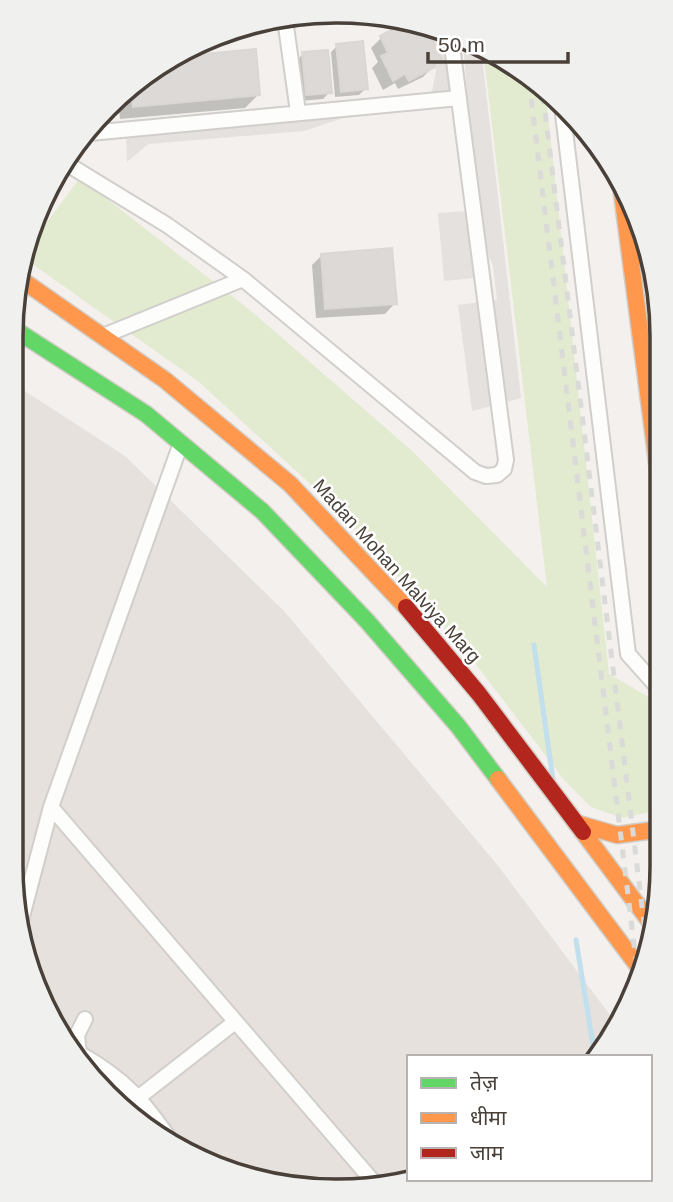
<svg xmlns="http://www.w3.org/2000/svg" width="673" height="1202" font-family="Arial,'Noto Sans Devanagari',sans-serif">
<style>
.residential{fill:#e6e1dc}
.green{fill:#e2eacf}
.parking{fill:#e5e1de}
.shadow{fill:#0003}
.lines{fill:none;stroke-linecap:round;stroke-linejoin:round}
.stream{stroke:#c1dfed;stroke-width:5}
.building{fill:#dcd9d6;stroke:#dbd7d3;stroke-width:2}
.street-casing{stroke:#d1cecb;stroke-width:18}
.fast-casing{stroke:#d2ccc5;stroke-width:19}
.slow-casing{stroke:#d2ccc5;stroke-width:19}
.jam-casing{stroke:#d2ccc5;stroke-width:19}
.street{stroke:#fdfdfc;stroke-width:14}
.fast{stroke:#63d668;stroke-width:16}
.slow{stroke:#ff974d;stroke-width:16}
.jam{stroke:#b3261e;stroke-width:16}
.rail{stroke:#dadad9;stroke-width:5;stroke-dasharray:9 9;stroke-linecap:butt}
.labels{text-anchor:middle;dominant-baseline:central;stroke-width:5;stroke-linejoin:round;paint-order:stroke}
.street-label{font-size:19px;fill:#494139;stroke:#fff}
.rim{fill:none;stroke:#494139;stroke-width:3.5}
</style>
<rect width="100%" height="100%" fill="#f3f0ed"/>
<path class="residential" d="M11 382 125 456 284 611 499 867 619 1027 596 1057H409V1179L357 1191 252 1180 164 1140 155 1136 78 1064 28 970 11 865Z"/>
<path class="green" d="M483 49 500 54 546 97 609 674 655 701 661 743 662 798 649 812 623 818 591 807 565 781 462 646 329 501 198 381 28 261 35 238 80 178 251 311 411 450 547 587Z"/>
<path class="parking" d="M429 30 447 36 455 94 431 97 436 71Z
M463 42 481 48 521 398 472 411 458 305 497 300 493 266 478 230Z
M342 111 343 118 304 131 148 144 127 162 126 137Z
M468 211 475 278 444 281 438 213Z"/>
<path class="shadow" d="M381 38H408L440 60 423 77 398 89 395 83 383 90 372 68 378 62 371 48Z
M337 46 366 88 359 95 335 97 331 52Z
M303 54 330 92 323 99 300 101 296 61Z
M178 58 258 95 245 108 120 119 118 100 138 78Z
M322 255 395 303 385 314 316 318 312 265Z"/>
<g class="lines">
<path class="stream" d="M534 645 553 780
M576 940 595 1057"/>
</g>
<path class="building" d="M403 24 408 35 423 28 427 29 442 60 434 64 435 67 409 81 405 74 393 81 381 56 388 53 380 36Z
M363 41 368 89 341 92 336 44Z
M256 49 260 95 133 107 131 86 138 78 182 56Z
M328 50 332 93 306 95 302 52Z
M392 248 397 304 325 309 321 254Z"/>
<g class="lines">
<defs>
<path id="street" d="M285 19 298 112
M563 114 628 654 661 691
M90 133 459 98
M64 162 167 225 243 279 475 472 486 476 497 475 504 469 506 460 451 38
M103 336 243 279
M51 807 377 1186
M20 924 51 807 181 443
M85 1019 77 1035 79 1053C125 1079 144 1101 173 1144
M125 1108 235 1022"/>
<path id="fast" d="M11 327 146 414 262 511 367 621 458 726 498 779"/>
<path id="slow" d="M622 193 660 485
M22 280 165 380 290 484 406 607
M498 779 638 966
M576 823 617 835 662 829
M583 832 651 923"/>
<path id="jam" d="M406 607 479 694 583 832"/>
</defs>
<use href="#street" class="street-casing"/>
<use href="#fast" class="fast-casing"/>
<use href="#slow" class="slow-casing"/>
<use href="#jam" class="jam-casing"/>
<use href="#street" class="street"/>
<use href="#fast" class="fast"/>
<use href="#slow" class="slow"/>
<use href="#jam" class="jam"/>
<path class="rail" d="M529 81 637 969
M543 95 646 939"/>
</g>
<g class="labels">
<g class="street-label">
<text transform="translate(397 571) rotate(48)">Madan Mohan Malviya Marg</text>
</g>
</g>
<path d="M0 0H673V1202H0ZM336 23H337A313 313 0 0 1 650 336V866A313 313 0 0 1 337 1179H336A313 313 0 0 1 23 866V336A313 313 0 0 1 336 23Z" fill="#f0f0ef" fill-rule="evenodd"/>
<path class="rim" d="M336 23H337A313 313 0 0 1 650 336V866A313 313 0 0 1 337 1179H336A313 313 0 0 1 23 866V336A313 313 0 0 1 336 23Z"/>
<rect x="407" y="1055" width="245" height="126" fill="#ffffff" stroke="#b6b3b0" stroke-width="2"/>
<rect x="421" y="1078" width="35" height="10" fill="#63d668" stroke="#b6b3b0" stroke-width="2"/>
<text x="470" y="1090" font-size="21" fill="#494139">तेज़</text>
<rect x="421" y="1113" width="35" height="10" fill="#ff974d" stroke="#b6b3b0" stroke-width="2"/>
<text x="470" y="1125" font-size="21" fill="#494139">धीमा</text>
<rect x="421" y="1148" width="35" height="10" fill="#b3261e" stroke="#b6b3b0" stroke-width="2"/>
<text x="470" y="1160" font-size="21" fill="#494139">जाम</text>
<path d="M428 52v10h140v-10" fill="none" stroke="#494139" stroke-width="3.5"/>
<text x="438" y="52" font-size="21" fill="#494139" stroke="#ffffff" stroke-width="5" paint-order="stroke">50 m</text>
</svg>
